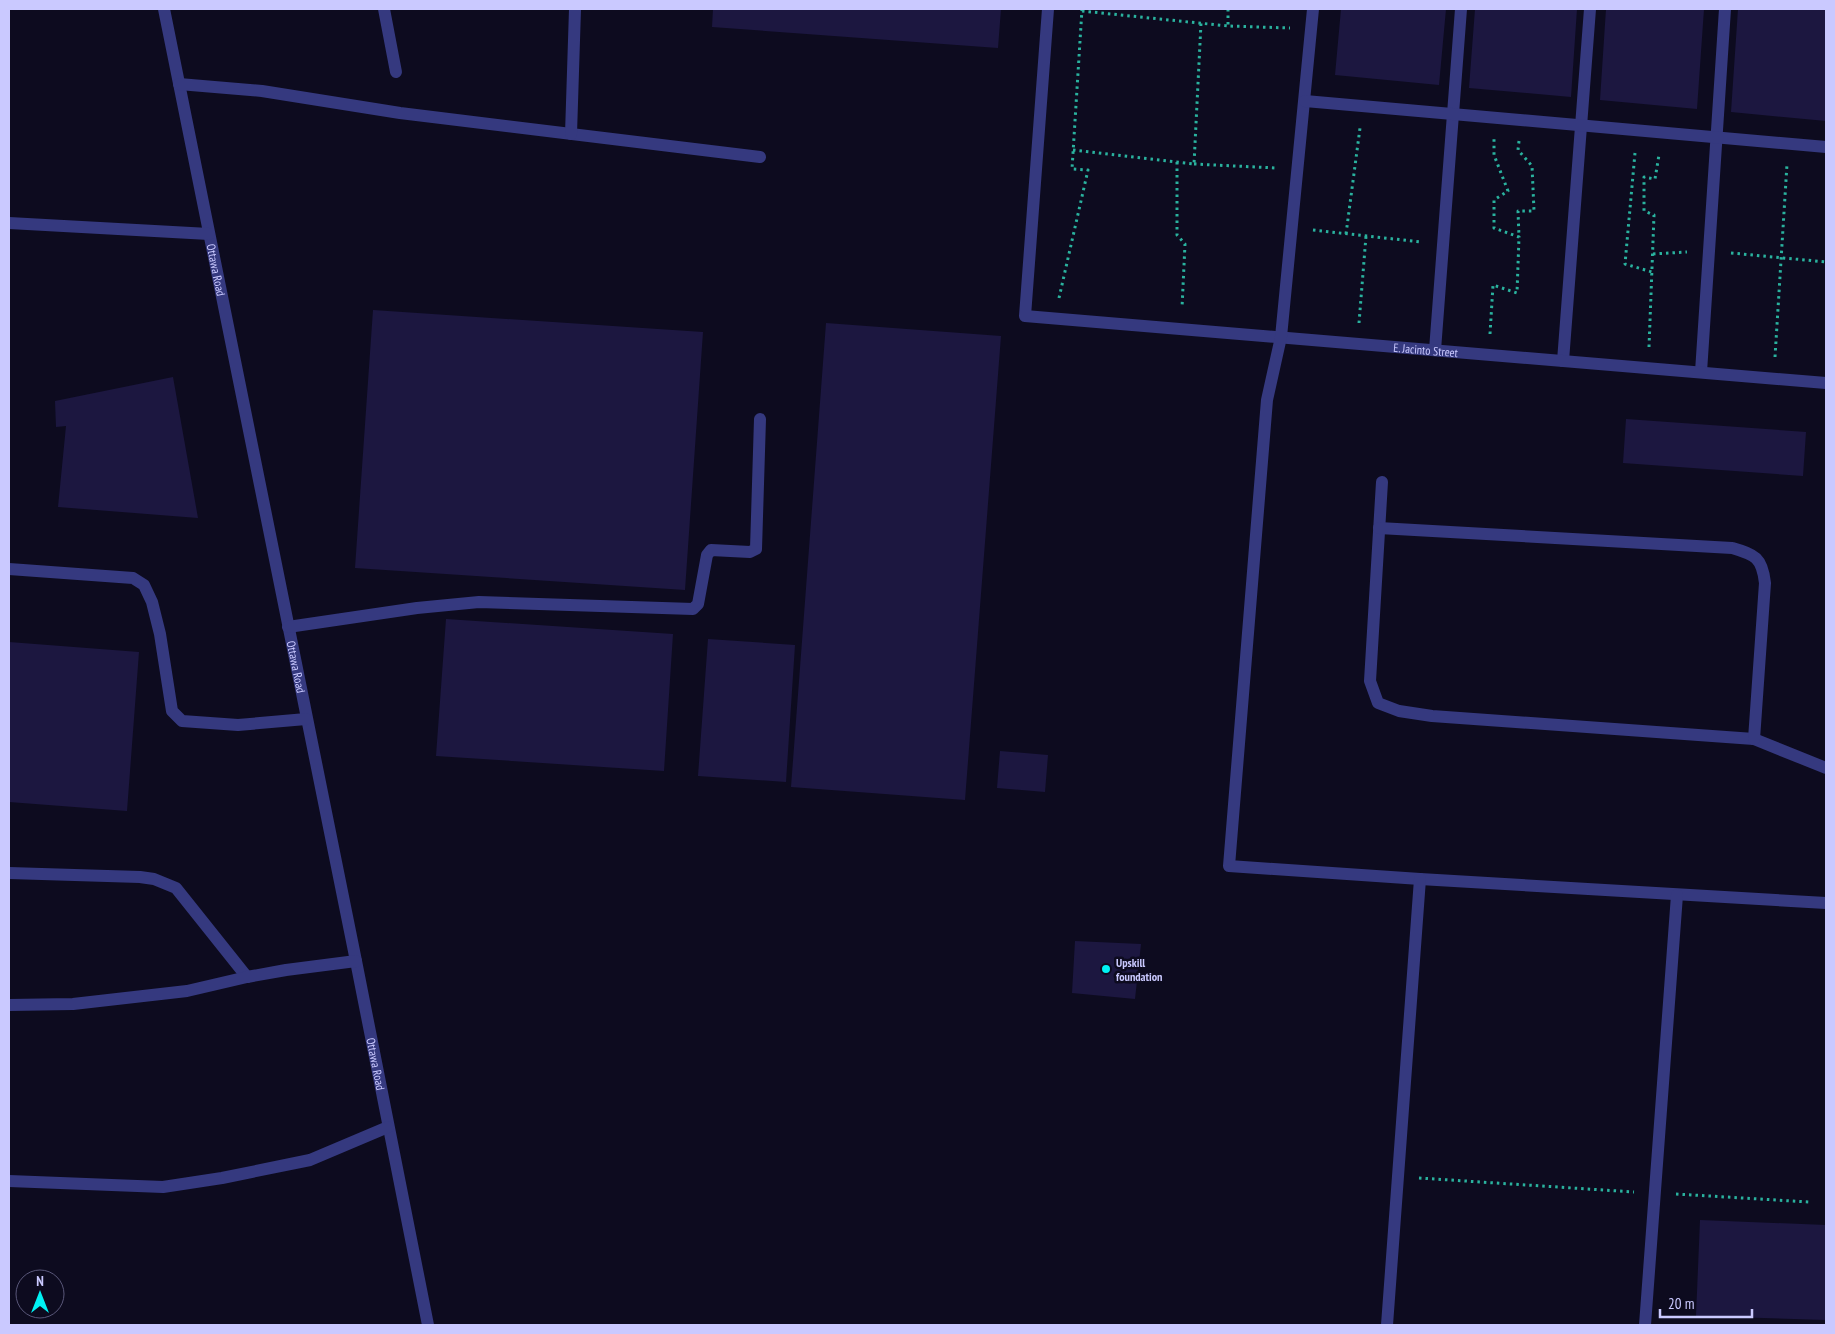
<svg xmlns="http://www.w3.org/2000/svg" width="1835" height="1334" font-family="'PT Sans Narrow',sans-serif">
<style>
.building{fill:#1c1740}
.lines{fill:none;stroke-linecap:round;stroke-linejoin:round}
.path{stroke:#2ab29e;stroke-width:3;stroke-dasharray:2.5 4;stroke-linecap:butt}
.lane{stroke:#35397f;stroke-width:12}
.street{stroke:#35397f;stroke-width:12}
.poi-dot{fill:#00f2f4;stroke:#0d0b1f;stroke-width:2}
.labels{text-anchor:middle;dominant-baseline:central;stroke-width:5;stroke-linejoin:round;paint-order:stroke}
.street-label{font-size:12px;fill:#cac9ff;stroke:#0d0b1f}
.poi-label{font-size:12px;font-weight:bold;fill:#cac9ff;stroke:#0d0b1f;text-anchor:start}
</style>
<rect width="100%" height="100%" fill="#0d0b1f"/>
<path class="building" d="M713 9H1001L998 48 712 27Z
M1341 9H1446L1439 85 1335 75Z
M1475 9H1577L1571 97 1469 88Z
M1606 9H1704L1697 109 1600 100Z
M1738 9H1826V121L1731 112Z
M373 310 703 332 685 590 355 568Z
M826 323 1001 336 965 800 791 787Z
M173 377 198 518 58 507 66 426 56 427 55 401Z
M1626 419 1806 432 1803 476 1623 463Z
M446 619 673 634 664 771 436 756Z
M708 639 795 645 786 782 698 776Z
M9 642 139 652 127 811 9 802Z
M1000 751 1048 755 1045 792 997 788Z
M1075 941 1141 944 1135 999 1072 993Z
M1700 1220 1826 1225V1320L1696 1316Z"/>
<g class="lines">
<path class="path" d="M1228 9V26L1290 28
M1082 11 1228 26
M1519 141 1518 150 1532 166 1534 211H1518L1519 237
M1073 150 1194 164 1201 23
M1635 153 1625 264 1652 272
M1177 162V235L1185 244 1182 308
M1194 164 1276 168
M1313 230 1421 242
M1346 234 1360 128
M1731 253 1826 262
M1653 254 1687 252
M1059 298 1088 170 1072 169 1082 9
M1359 323 1366 236
M1490 334 1493 285 1517 293 1519 237 1494 228V200L1508 191 1494 155V139
M1649 347 1654 215 1644 211V177L1655 179 1659 155
M1775 357 1787 164
M1419 1178 1634 1192
M1676 1194 1809 1202"/>
<g class="lane">
<path id="s1" d="M164 9 356 961 428 1325"/>
<path d="M384 9 396 72"/>
<path d="M179 84 262 91 400 113 760 157"/>
<path d="M571 134 575 9"/>
<path d="M9 223 209 234"/>
<path d="M1435 350 1461 9"/>
<path d="M1563 361 1590 9"/>
<path d="M1701 372 1725 9"/>
<path d="M1382 482 1370 681 1378 703 1399 711 1432 716 1754 739 1826 768"/>
<path d="M1379 528 1732 548C1755 555 1762 557 1765 583L1754 739"/>
<path d="M9 569 133 578 144 585 152 602 160 634 172 711 182 721 238 725 306 719"/>
<path d="M288 627 417 608 479 602 693 609 698 604 707 555 711 550 750 552 756 549 760 419"/>
<path d="M9 873 140 877 154 879 176 888 247 977"/>
<path d="M9 1005 73 1004 187 991 247 977 286 970 356 961"/>
<path d="M9 1181 163 1187 222 1178 310 1160 388 1127"/>
</g>
<g class="street">
<path id="s2" d="M1048 9 1025 316 1826 383"/>
<path d="M1313 9 1281 337 1267 400 1229 866 1420 879 1826 903"/>
<path d="M1305 101 1826 147"/>
<path d="M1387 1325 1420 879"/>
<path d="M1645 1325 1677 895"/>
</g>
</g>
<circle class="poi-dot" cx="1106" cy="969" r="5"/>
<g class="labels">
<g class="street-label">
<text stroke="none"><textPath href="#s1" startOffset="266">Ottawa Road</textPath></text>
<text stroke="none"><textPath href="#s2" startOffset="710">E. Jacinto Street</textPath></text>
<text stroke="none"><textPath href="#s1" startOffset="671">Ottawa Road</textPath></text>
<text stroke="none"><textPath href="#s1" startOffset="1076">Ottawa Road</textPath></text>
</g>
<g class="poi-label">
<text x="1116" y="962">Upskill<tspan x="1116" dy="14">foundation</tspan></text>
</g>
</g>
<rect width="1835" height="1334" fill="none" stroke="#cac9ff" stroke-width="20"/>
<g transform="translate(40 1294)"><circle r="24" fill="#0d0b1f" stroke="#595779"/>
<path d="M0-4L9 19L0 12L-9 19Z" fill="#00f2f4"/>
<text y="-8" font-size="14" font-weight="bold" text-anchor="middle" fill="#cac9ff">N</text>
</g>
<path d="M1660 1309v8h92v-8" fill="none" stroke="#cac9ff" stroke-width="2.5"/>
<text x="1668" y="1309" font-size="15" fill="#cac9ff" stroke="#0d0b1f" stroke-width="4" paint-order="stroke">20 m</text>
</svg>
